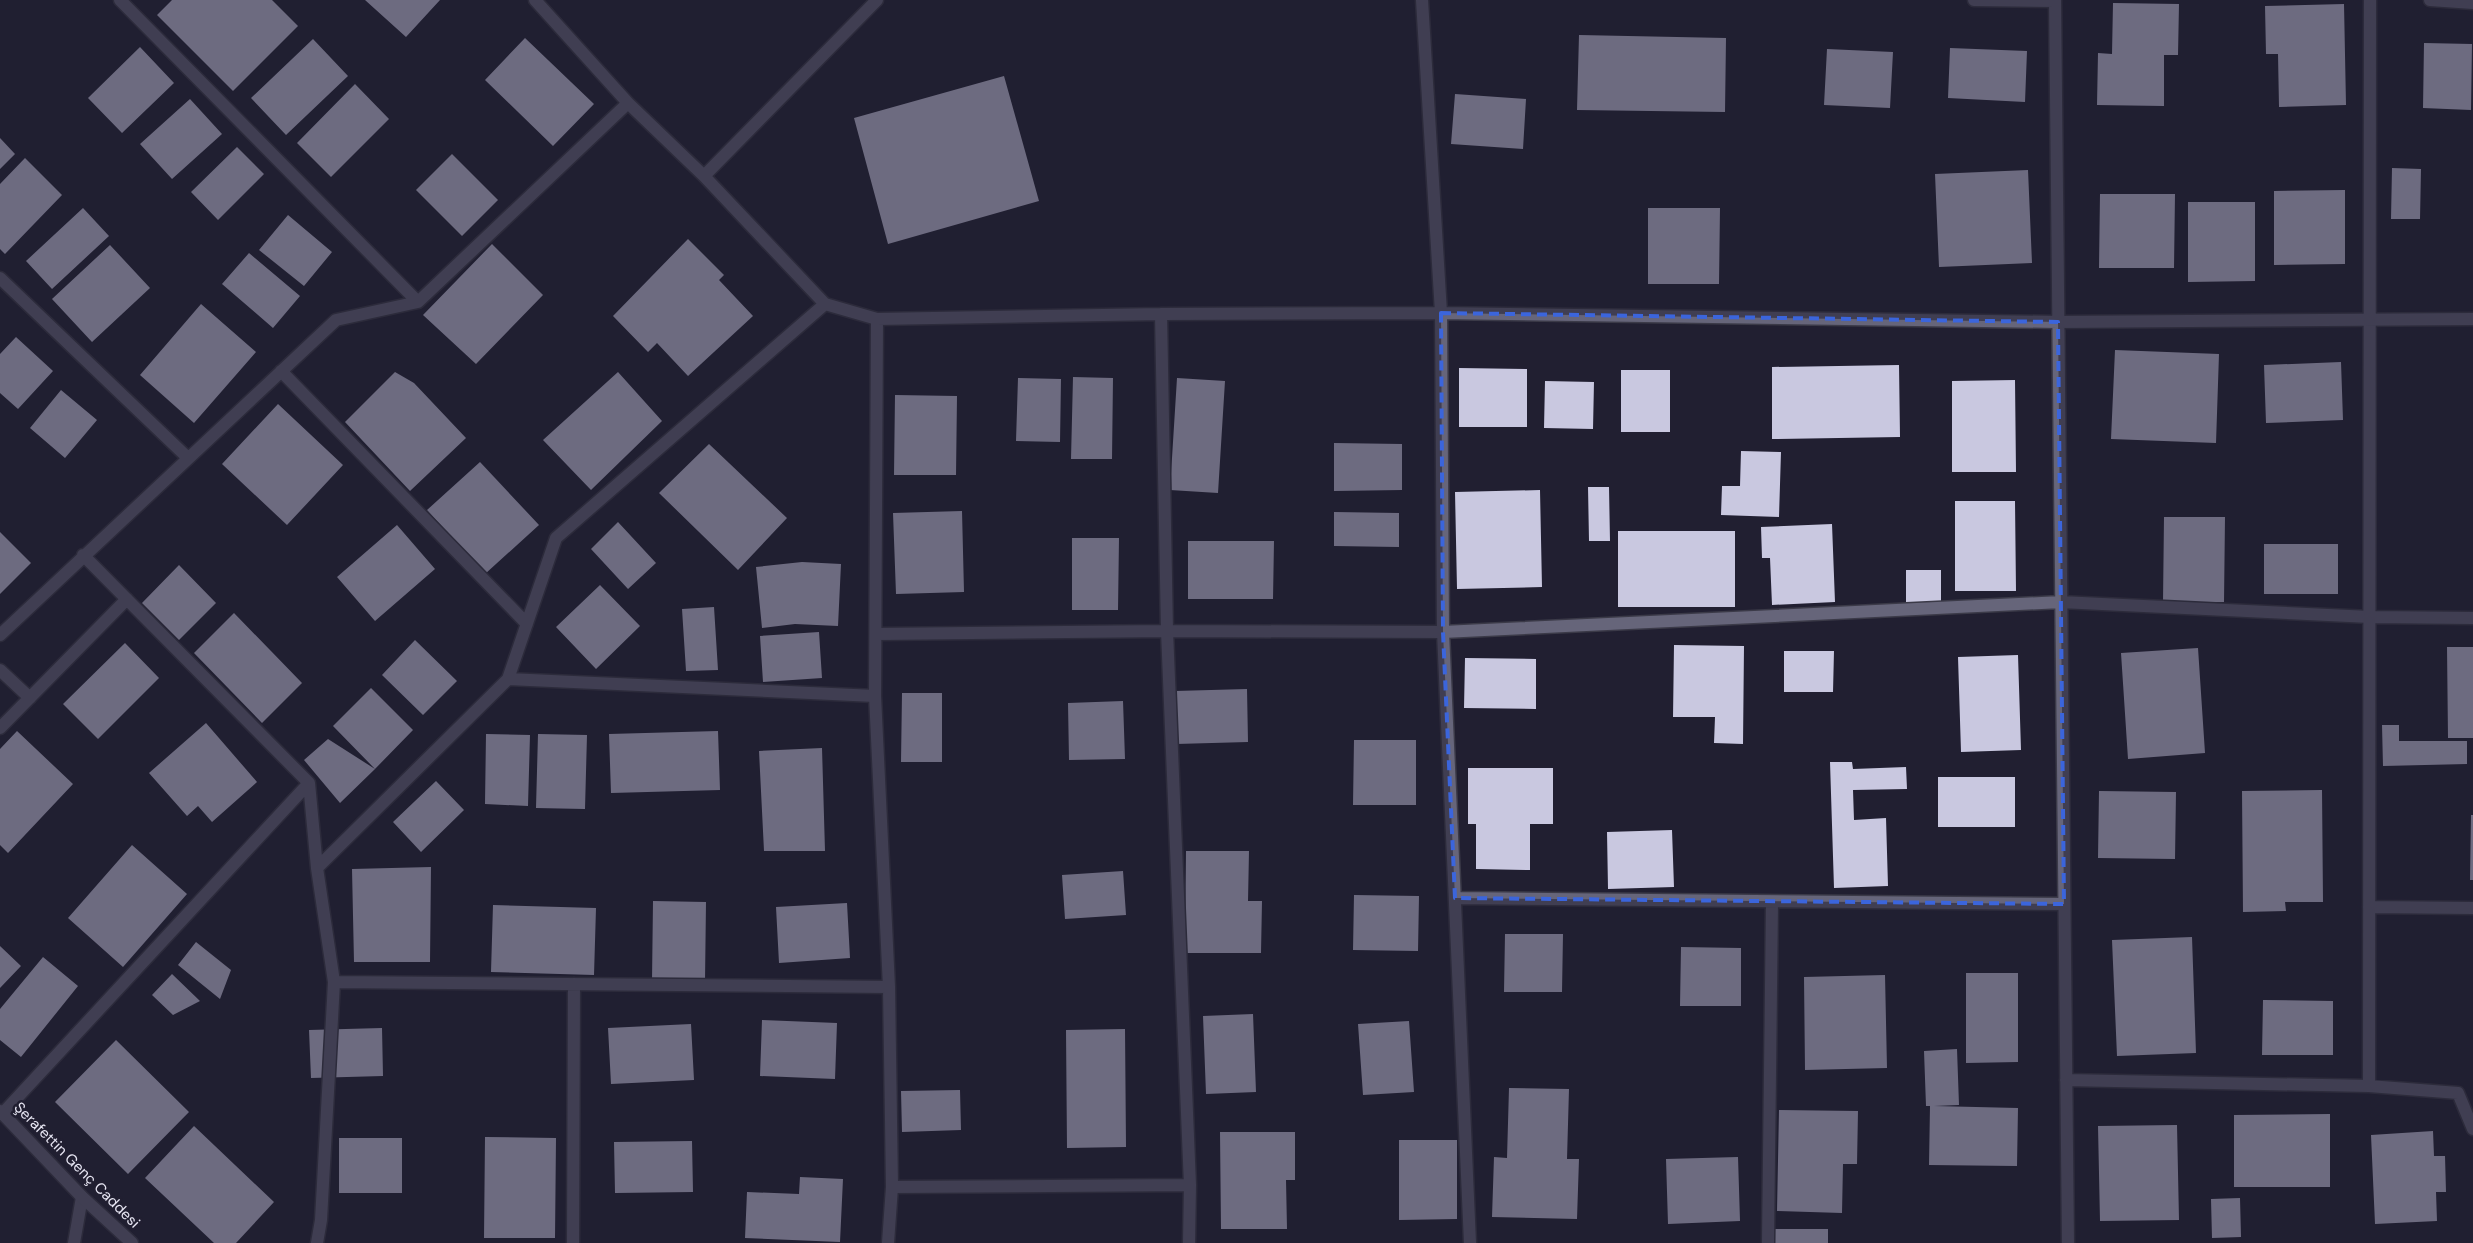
<svg xmlns="http://www.w3.org/2000/svg" width="2473" height="1243" font-family="'DM Sans',sans-serif">
<style>
.building{fill:#c9c8e0}
.lines{fill:none;stroke-linecap:round;stroke-linejoin:round}
.minor-casing{stroke:#3b3a48;stroke-width:15}
.tertiary-casing{stroke:#3b3a48;stroke-width:15}
.minor{stroke:#66657a;stroke-width:12}
.tertiary{stroke:#66657a;stroke-width:12}
.marked{fill:none;stroke:#3b65dc;stroke-width:4;stroke-dasharray:10 6;stroke-linejoin:round}
.labels{text-anchor:middle;dominant-baseline:central;stroke-width:5;stroke-linejoin:round;paint-order:stroke}
.street-label{font-size:15px;fill:#e7e6f3;stroke:#211f31}
</style>
<rect width="100%" height="100%" fill="#211f31"/>
<path class="building" d="M172 0H272L298 26 233 91 157 15Z
M365 0H440L406 37Z
M2113 3 2179 4 2178 55H2164V106L2097 105 2098 53 2112 54Z
M2344 4 2346 105 2279 107 2278 54H2266L2265 6Z
M1579 35 1726 38 1725 112 1577 110Z
M525 38 594 104 553 146 485 80Z
M313 39 348 76 286 135 251 98Z
M2424 43 2472 44 2471 110 2423 108Z
M140 47 174 83 122 133 88 98Z
M1950 48 2027 51 2025 102 1948 98Z
M1827 49 1893 52 1890 108 1824 105Z
M1004 76 1039 201 888 244 854 118Z
M355 84 389 119 331 177 297 143Z
M1455 94 1526 99 1523 149 1451 144Z
M190 99 222 134 172 179 140 144Z
M0 138 15 154 0 169Z
M237 147 264 174 218 220 191 192Z
M452 154 498 200 462 236 416 190Z
M25 158 62 195 5 254 0 249V184Z
M2392 168 2421 169 2420 219H2391Z
M2028 170 2032 263 1939 267 1935 174Z
M2345 190V264L2274 265V191Z
M2100 194H2175L2174 268H2099Z
M2188 202H2255V281L2188 282Z
M83 208 109 236 52 289 26 261Z
M1648 208H1720L1719 284H1648Z
M288 215 332 252 304 286 259 250Z
M688 239 724 275 719 280 753 316 688 376 657 343 648 352 613 316Z
M492 244 543 295 476 364 423 315Z
M110 245 150 288 92 342 52 299Z
M249 253 300 296 273 328 222 284Z
M201 304 256 352 194 423 140 375Z
M16 337 53 371 18 409 0 393V354Z
M2115 350 2219 354 2216 443 2111 439Z
M2341 362 2343 420 2266 423 2264 365Z
M1899 365 1900 437 1772 439V367Z
M1459 368 1527 369V427H1459Z
M1621 370H1670V432H1621Z
M395 372 414 383 466 438 410 491 345 422Z
M618 372 662 421 591 490 543 440Z
M1073 377 1113 378 1112 459H1071Z
M1018 378 1061 379 1060 442 1016 441Z
M1177 378 1225 381 1218 493 1170 490Z
M2015 380 2016 472H1952V381Z
M1545 381 1594 382 1593 429 1544 428Z
M61 390 97 420 65 458 30 428Z
M895 395 957 396 956 475H894Z
M278 404 343 465 287 525 222 464Z
M1334 443 1402 444V490L1334 491Z
M709 444 787 518 738 570 659 493Z
M1741 451 1781 452 1779 517 1721 515 1722 486H1740Z
M480 462 539 525 485 574 427 510Z
M1588 487H1609L1610 541H1589Z
M1540 490 1542 587 1457 589 1455 492Z
M1955 501H2015L2016 591H1955Z
M962 511 964 592 896 594 893 513Z
M1334 512 1399 513V547L1334 546Z
M2164 517H2225L2224 602H2163Z
M618 522 656 563 628 589 591 549Z
M1832 524 1835 602 1772 605 1770 558H1762L1761 527Z
M397 525 435 569 375 621 337 577Z
M1618 531H1735V607H1618Z
M0 532 31 563 0 594Z
M1072 538H1119L1118 610H1072Z
M1188 541H1274L1273 599H1188Z
M2264 544H2338V594H2264Z
M802 562 841 564 838 626 795 624 762 628 756 567Z
M179 565 216 603 179 640 142 603Z
M1906 570H1941V607H1906Z
M600 585 640 626 596 669 556 627Z
M714 607 718 670 686 671 682 609Z
M234 613 302 683 262 723 194 653Z
M819 632 822 678 763 682 760 636Z
M415 640 457 681 423 715 382 675Z
M125 643 159 678 98 739 63 704Z
M1674 645 1744 646 1743 744 1714 743 1715 717H1673Z
M2447 647H2473V738H2448Z
M2198 648 2205 753 2128 759 2121 653Z
M1784 651H1834L1833 692H1784Z
M2018 655 2021 750 1961 752 1958 657Z
M1465 658 1536 659V709L1464 708Z
M371 688 413 730 375 769 333 726Z
M1247 689 1248 742 1176 744 1175 691Z
M902 693H942V762H901Z
M1123 701 1125 759 1069 760 1068 703Z
M206 723 257 782 212 822 198 806 187 816 149 773Z
M2382 725H2399V741H2467V764L2383 766Z
M17 731 73 784 8 853 0 845V749Z
M718 731 720 790 611 793 609 734Z
M486 734 530 735 528 806 485 804Z
M538 734 587 735 585 809 536 808Z
M328 739 375 769 340 803 304 760Z
M1354 740H1416V805H1353Z
M822 748 825 851H764L759 751Z
M1830 762H1852L1853 769 1906 767 1907 789 1853 790 1854 820 1886 818 1888 886 1834 888Z
M1468 768H1553V824H1530V870L1476 869V824H1468Z
M1938 777H2015V827H1938Z
M436 781 464 810 421 852 393 822Z
M2322 790 2323 902H2285L2286 911 2243 912 2242 791Z
M2099 791 2176 792 2175 859 2098 858Z
M2471 815H2473V880H2470Z
M1672 830 1674 887 1608 889 1607 832Z
M132 845 187 894 123 967 68 918Z
M1186 851H1249L1248 901H1262L1261 953H1185Z
M431 867 430 962H354L352 869Z
M1123 871 1126 915 1065 919 1062 875Z
M1354 895 1419 896 1418 951 1353 950Z
M653 901 706 902 705 981H652Z
M847 903 850 958 779 963 776 907Z
M493 905 596 908 594 975 491 972Z
M1505 934H1563L1562 992H1504Z
M2192 937 2196 1053 2117 1056 2112 940Z
M196 942 231 970 220 999 178 965Z
M0 946 21 966 0 988Z
M1681 947 1741 948V1006H1680Z
M43 957 78 986 21 1057 0 1040V1009Z
M1966 973H2018V1062L1966 1063Z
M172 974 200 1001 173 1015 152 995Z
M1885 975 1887 1068 1805 1070 1804 977Z
M2263 1000 2333 1001V1055H2262Z
M1253 1014 1256 1092 1206 1094 1203 1016Z
M762 1020 837 1023 835 1079 760 1076Z
M1409 1021 1414 1092 1363 1095 1358 1024Z
M691 1024 694 1080 611 1084 608 1028Z
M382 1028 383 1076 311 1078 309 1030Z
M1125 1029 1126 1147 1067 1148 1066 1030Z
M116 1040 189 1112 128 1174 55 1102Z
M1957 1049 1959 1105 1934 1106 2018 1108 2017 1166 1929 1165 1930 1106H1926L1924 1051Z
M1509 1088 1569 1089 1567 1159H1579L1577 1219 1492 1217 1494 1157 1507 1158Z
M960 1090 961 1130 902 1132 901 1091Z
M1779 1110 1858 1111 1857 1164H1843L1842 1213 1777 1211Z
M2330 1114V1187H2234V1115Z
M2177 1125 2179 1220 2100 1221 2098 1126Z
M194 1126 274 1202 236 1243H214L145 1178Z
M2433 1131 2434 1156H2445L2446 1192H2436L2437 1221 2375 1224 2371 1135Z
M1220 1132H1295V1180H1286L1287 1229H1221Z
M485 1137 556 1138 555 1238H484Z
M339 1138H402V1193H339Z
M1399 1140H1457V1219L1399 1220Z
M692 1141 693 1192 615 1193 614 1142Z
M1738 1157 1740 1221 1668 1224 1666 1159Z
M800 1177 843 1179 840 1242 745 1238 747 1192 799 1194Z
M2240 1198 2241 1237 2212 1238 2211 1199Z
M1775 1229H1828V1243H1775Z"/>
<g class="lines">
<defs>
<path id="minor" d="M120 0 418 302
M535 0 628 103 704 176 825 304 877 319 1161 314 1441 313 2058 322 2473 319
M1422 0 1441 313 1443 632 1470 1243
M1974 0 2055 1
M2055 0 2068 1243
M2430 0 2473 3
M704 176 877 0
M0 278 188 458
M1161 314 1167 631 1190 1185 1189 1243
M877 319 875 696 889 987 892 1187 888 1243
M281 371 527 624
M83 555 309 783 317 868 334 982 321 1220 317 1243
M877 634 1167 631 1443 632 2061 602 2370 617 2473 618
M0 635 336 320 418 302 628 103
M0 670 30 698
M508 679 875 696
M0 728 127 599
M317 868 508 679 556 538 825 304
M1455 898 2064 904
M2369 907 2473 908
M334 982 889 987
M2066 1080 2369 1086 2458 1093 2473 1129
M2369 1086 2370 0
M3 1113 309 783
M892 1187 1190 1185
M74 1243 82 1197
M573 1243 574 984
M1768 1243 1772 902"/>
<path id="tertiary" d="M0 1111 82 1197 132 1243"/>
</defs>
<use href="#minor" class="minor-casing"/>
<use href="#tertiary" class="tertiary-casing"/>
<use href="#minor" class="minor"/>
<use href="#tertiary" class="tertiary"/>
</g>
<path d="M0 0H2473V1243H0ZM1441 313 2058 322 2064 904 1455 898 1443 632Z" fill="#211f31" fill-opacity=".55" fill-rule="evenodd"/>
<path class="marked" d="M1441 313 2058 322 2064 904 1455 898 1443 632Z"/>
<g class="labels">
<g class="street-label">
<text transform="translate(77 1165) rotate(45)">Şerafettin Genç Caddesi</text>
</g>
</g>
</svg>
